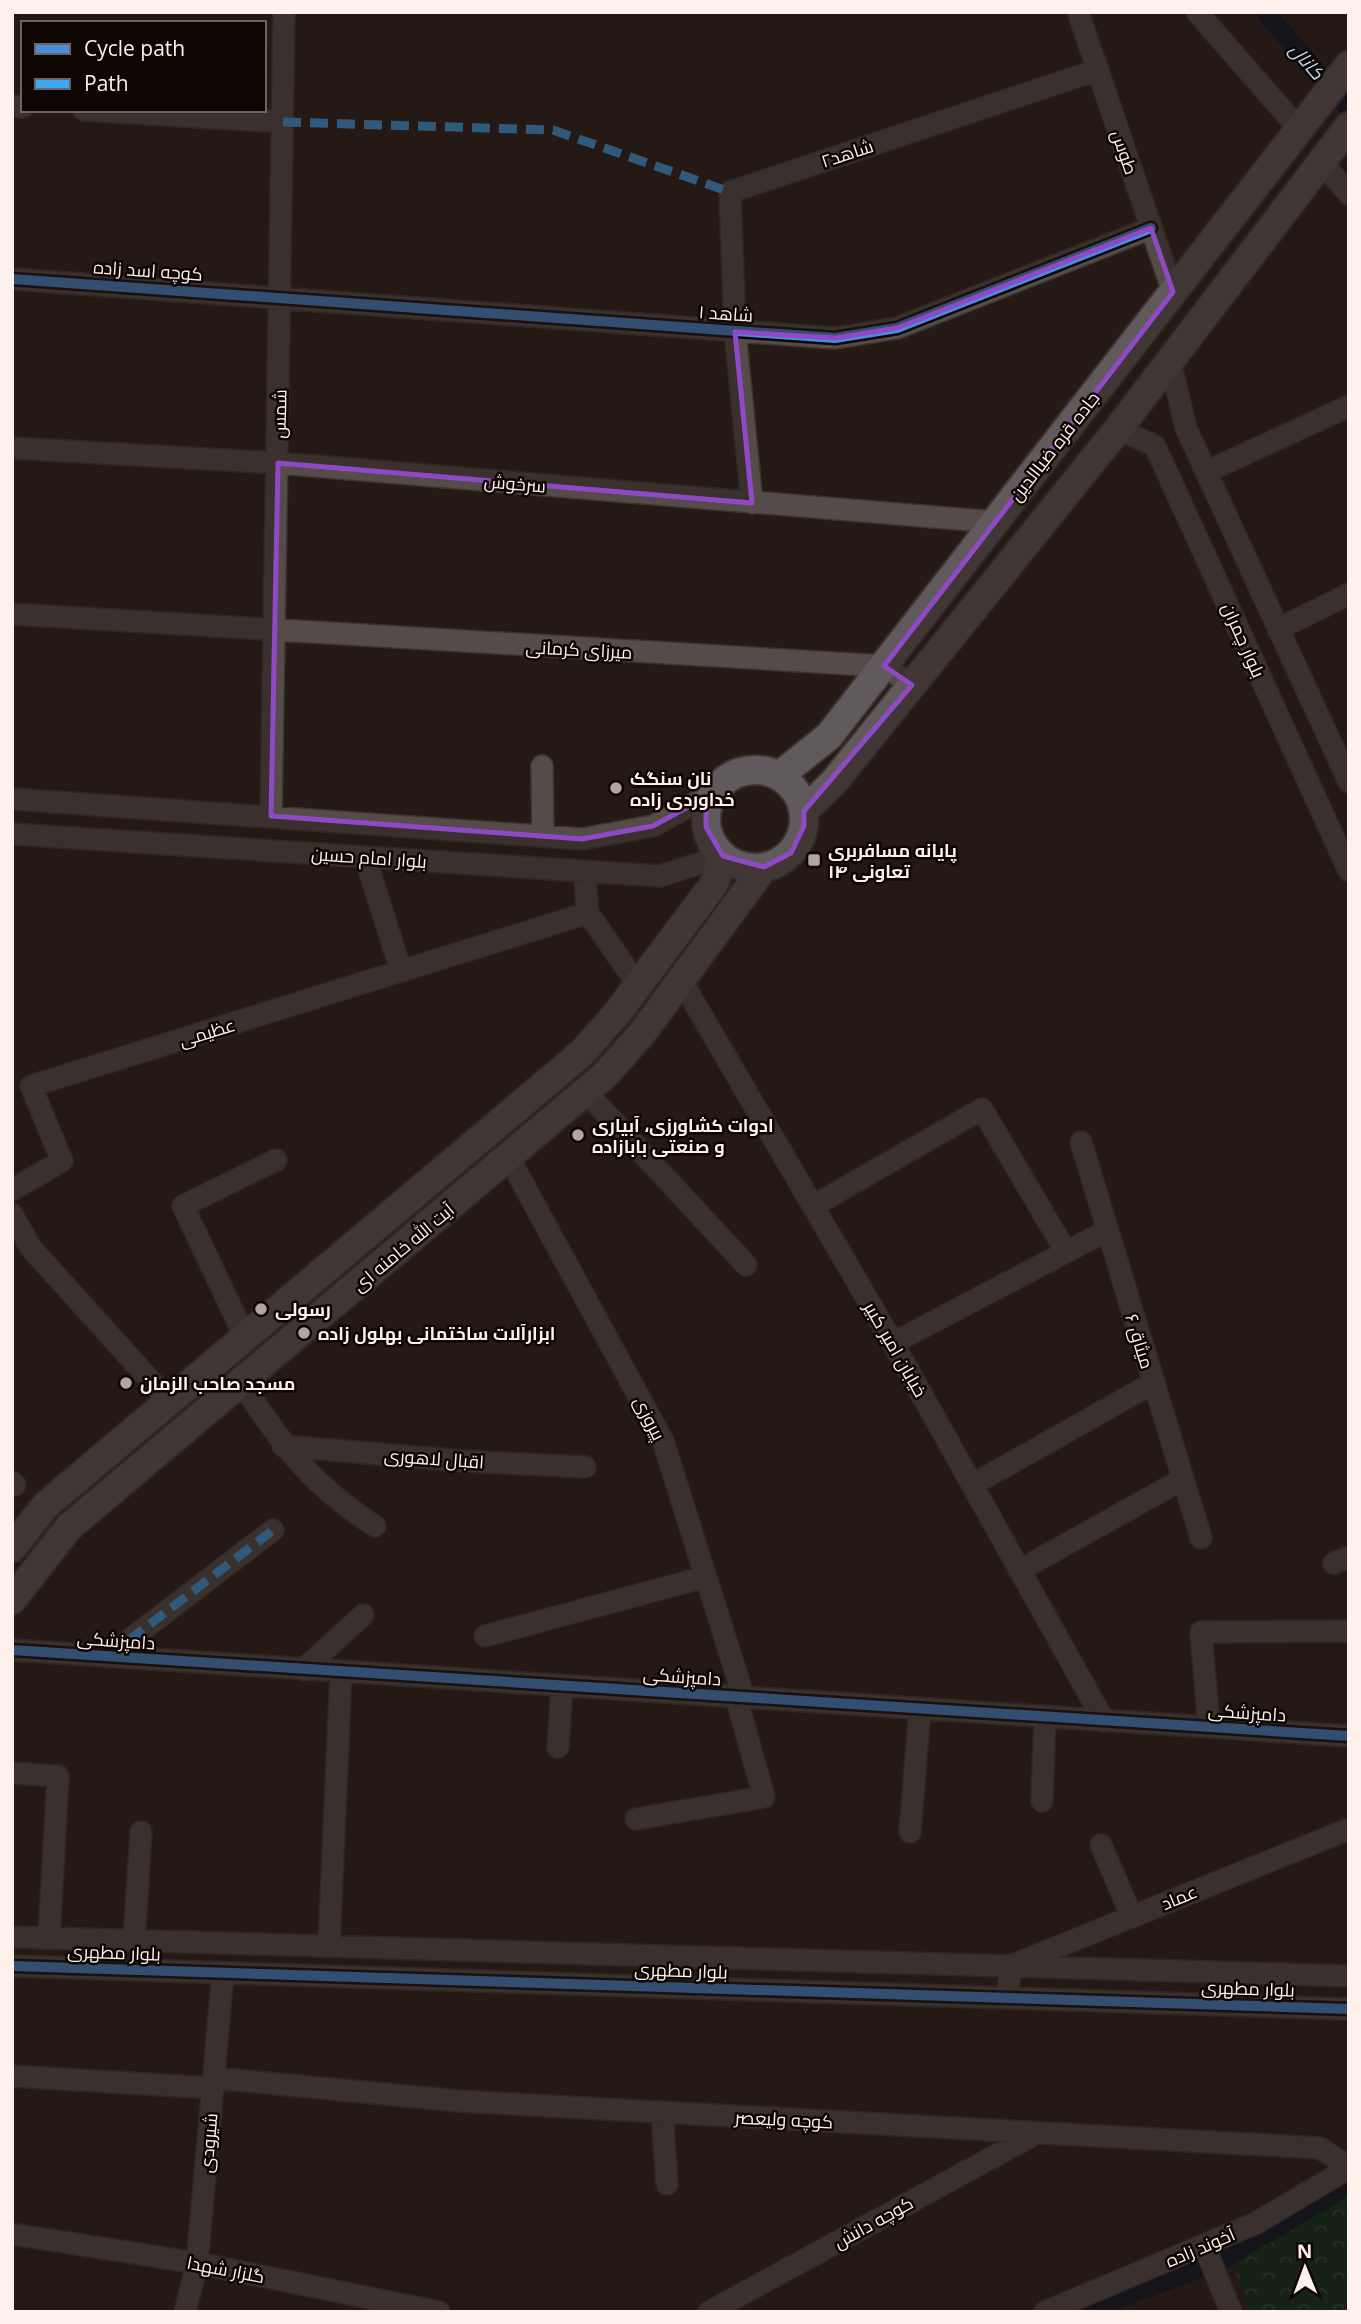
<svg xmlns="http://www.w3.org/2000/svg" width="1361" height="2324" font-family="'Open Sans',Cairo,sans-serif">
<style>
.park{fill:url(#park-crowns)}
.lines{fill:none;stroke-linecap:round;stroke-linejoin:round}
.canal{stroke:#030f23;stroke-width:19}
.minor-casing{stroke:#3d3430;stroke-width:24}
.major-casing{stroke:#3d3430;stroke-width:32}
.minor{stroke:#554c49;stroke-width:21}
.major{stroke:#605a5c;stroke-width:28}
.quiet{stroke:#3fa9f5;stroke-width:9;stroke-dasharray:18 9;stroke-linecap:butt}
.cycleway-casing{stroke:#0e0603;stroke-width:15}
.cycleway{stroke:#468fdf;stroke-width:10}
.marked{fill:none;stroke:#8f49c5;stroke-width:5;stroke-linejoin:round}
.poi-dot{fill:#b2a59f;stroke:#0e0603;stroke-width:2.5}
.labels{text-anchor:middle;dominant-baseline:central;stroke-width:5;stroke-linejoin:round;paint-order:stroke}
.street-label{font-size:18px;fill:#fef0ea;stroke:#0e0603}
.poi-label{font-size:18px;font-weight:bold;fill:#fef0ea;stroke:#0e0603;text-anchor:start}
.water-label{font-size:19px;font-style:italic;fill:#bcd7f4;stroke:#0e0603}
</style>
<defs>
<pattern id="park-crowns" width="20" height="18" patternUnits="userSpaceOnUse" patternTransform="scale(1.75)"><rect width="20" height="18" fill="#053012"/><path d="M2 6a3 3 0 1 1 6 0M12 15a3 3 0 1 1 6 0" fill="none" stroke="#2a4e35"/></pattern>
</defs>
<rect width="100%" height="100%" fill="#251a15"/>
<path class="park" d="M1349 2191V2312H1250L1231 2260Z"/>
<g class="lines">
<path class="canal" d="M1265 12 1349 109
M1083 2312 1218 2262 1349 2185"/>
<defs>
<path id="minor" d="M1078 12 1173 292
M1197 12 1299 129
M12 106 23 107
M84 110 283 122
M1321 162 1349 194
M12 279 835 338 897 328 1151 228
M1170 361 1186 428 1349 782
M1118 429 1155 446 1349 871
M12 448 278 463 995 522
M1206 472 1349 406
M752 503 735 332 730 192 1097 70
M12 614 884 666 912 685
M1278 629 1349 594
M542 766 543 836
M12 799 582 839 653 826 712 794
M271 816 284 12
M12 834 660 876 723 856
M584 871 588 913
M401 971 588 913 638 985
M681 980 893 1343 1104 1721
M586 1092 746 1265
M1081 1142 1201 1538
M509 1158 663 1441 744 1698
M12 1190 62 1161 31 1086 401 971 365 857
M813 1206 982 1109 1066 1252
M12 1214 31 1248 169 1401
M245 1337 183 1206 276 1160
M893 1343 1106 1231
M241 1382C282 1445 311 1485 375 1526
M283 1446 462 1461 585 1467
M12 1482 15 1485
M972 1485 1153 1383
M1334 1563 1349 1557
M1020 1570 1183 1479
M485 1636 705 1577
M12 1650 1349 1736
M107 1657 273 1530
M303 1670 363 1615
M1209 1727 1201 1632 1349 1631
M558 1747 562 1686
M12 1773 58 1776 49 1938
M1042 1801 1045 1717
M636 1819 764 1797 736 1697
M910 1832 920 1709
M1101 1845 1132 1917
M12 1937 1349 1976
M134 1940 141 1832
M329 1945 341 1672
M12 1966 1349 2009
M1008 1998 1010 1966 1349 1829
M12 2076 213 2088
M214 2078 459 2101 1320 2148 1349 2167
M662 2112 667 2184
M12 2234 197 2263 439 2312
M1204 2245 1231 2312
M185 2312 197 2263 223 1973
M709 2312 1037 2133
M1045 2312 1256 2223 1349 2168"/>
<path id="major" d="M706 819a49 49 0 1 1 98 0a49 49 0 1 1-98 0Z
M779 776 829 736 1349 65
M804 811 834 782 1118 429 1349 126
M12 1548 46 1505 582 1053 618 1012 714 884 723 856
M12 1600 69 1527 605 1075 643 1032 764 867"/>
</defs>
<use href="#minor" class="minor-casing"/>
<use href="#major" class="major-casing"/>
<use href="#minor" class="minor"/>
<use href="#major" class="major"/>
<path class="quiet" d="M283 122 553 130 730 192
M107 1657 273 1530"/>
<defs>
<path id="cycleway" d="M12 279 835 338 897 328 1151 228
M12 1650 1349 1736
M12 1966 1349 2009"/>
</defs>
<use href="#cycleway" class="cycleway-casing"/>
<use href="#cycleway" class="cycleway"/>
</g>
<path d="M0 0H1361V2324H0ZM1151 228 1173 292 884 666 912 685 804 811V826L791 853 764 867 723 856 706 827V797L653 826 582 839 271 816 278 463 752 503 735 332 835 338 897 328Z" fill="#251a15" fill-opacity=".55" fill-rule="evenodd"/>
<path class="marked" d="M1151 228 1173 292 884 666 912 685 804 811V826L791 853 764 867 723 856 706 827V797L653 826 582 839 271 816 278 463 752 503 735 332 835 338 897 328Z"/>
<g class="poi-dot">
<circle cx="616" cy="788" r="7"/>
<rect x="807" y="853" width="14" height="14" rx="3.5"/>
<circle cx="578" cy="1135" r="7"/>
<circle cx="261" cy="1309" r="7"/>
<circle cx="304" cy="1333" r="7"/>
<circle cx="126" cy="1383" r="7"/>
</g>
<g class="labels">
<g class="street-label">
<text transform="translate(1125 152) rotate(71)">طوس</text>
<text transform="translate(847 153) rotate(-18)">شاهد۲</text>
<text transform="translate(148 270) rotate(4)">کوچه اسد زاده</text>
<text transform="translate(726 313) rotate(4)">شاهد ۱</text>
<text transform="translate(279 414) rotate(-89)">شمس</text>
<text transform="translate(1054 446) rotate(-52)">جاده قره ضیاالدین</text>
<text transform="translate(515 483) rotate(5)">سرخوش</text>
<text transform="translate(1244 640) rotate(66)">بلوار چمران</text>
<text transform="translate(579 649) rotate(3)">میرزای کرمانی</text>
<text transform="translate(369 857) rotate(4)">بلوار امام حسین</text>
<text transform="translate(207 1032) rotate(-17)">عظیمی</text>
<text transform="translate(403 1247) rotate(-40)">آیت الله خامنه ای</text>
<text transform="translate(1140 1341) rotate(73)">میثاق ۶</text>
<text transform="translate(896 1349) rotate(60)">خیابان امیر کبیر</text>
<text transform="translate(650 1418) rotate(63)">پیروزی</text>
<text transform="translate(434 1458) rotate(4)">اقبال لاهوری</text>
<text transform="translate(116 1640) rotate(4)">دامپزشکی</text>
<text transform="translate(682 1676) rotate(4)">دامپزشکی</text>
<text transform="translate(1247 1712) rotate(4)">دامپزشکی</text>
<text transform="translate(1179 1897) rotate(-22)">عماد</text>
<text transform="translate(114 1952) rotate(2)">بلوار مطهری</text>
<text transform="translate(681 1970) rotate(2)">بلوار مطهری</text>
<text transform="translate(1248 1988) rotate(2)">بلوار مطهری</text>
<text transform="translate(784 2119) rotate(3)">کوچه ولیعصر</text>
<text transform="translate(208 2143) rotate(-85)">شیرودی</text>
<text transform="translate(873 2222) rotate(-29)">کوچه دانش</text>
<text transform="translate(1200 2247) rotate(-23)">آخوند زاده</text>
<text transform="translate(226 2269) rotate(11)">گلزار شهدا</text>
</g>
<g class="poi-label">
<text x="630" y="778">نان سنگک<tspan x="630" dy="21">خداوردی زاده</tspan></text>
<text x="828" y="850">پایانه مسافربری<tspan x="828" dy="21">تعاونی ۱۴</tspan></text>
<text x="592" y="1125">ادوات کشاورزی، آبیاری<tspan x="592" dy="21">و صنعتی بابازاده</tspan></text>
<text x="275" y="1309">رسولی</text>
<text x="318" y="1333">ابزارآلات ساختمانی بهلول زاده</text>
<text x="140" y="1383">مسجد صاحب الزمان</text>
</g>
<g class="water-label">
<text transform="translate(1307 61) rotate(49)">کانال</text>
</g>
</g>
<rect width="1361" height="2324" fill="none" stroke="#fef0ea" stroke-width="28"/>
<rect x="21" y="21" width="245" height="91" fill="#0e0603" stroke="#6e645f" stroke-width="2"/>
<rect x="35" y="44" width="35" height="10" fill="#468fdf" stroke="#6e645f" stroke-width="2"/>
<text x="84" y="56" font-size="21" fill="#fef0ea">Cycle path</text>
<rect x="35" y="79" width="35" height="10" fill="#3fa9f5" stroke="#6e645f" stroke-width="2"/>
<text x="84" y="91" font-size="21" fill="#fef0ea">Path</text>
<g transform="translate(1305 2268) rotate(359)" stroke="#0e0603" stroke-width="5" paint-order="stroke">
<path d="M0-5L12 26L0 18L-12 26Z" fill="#fef0ea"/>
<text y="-10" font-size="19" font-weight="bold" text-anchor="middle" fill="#fef0ea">N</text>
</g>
</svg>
